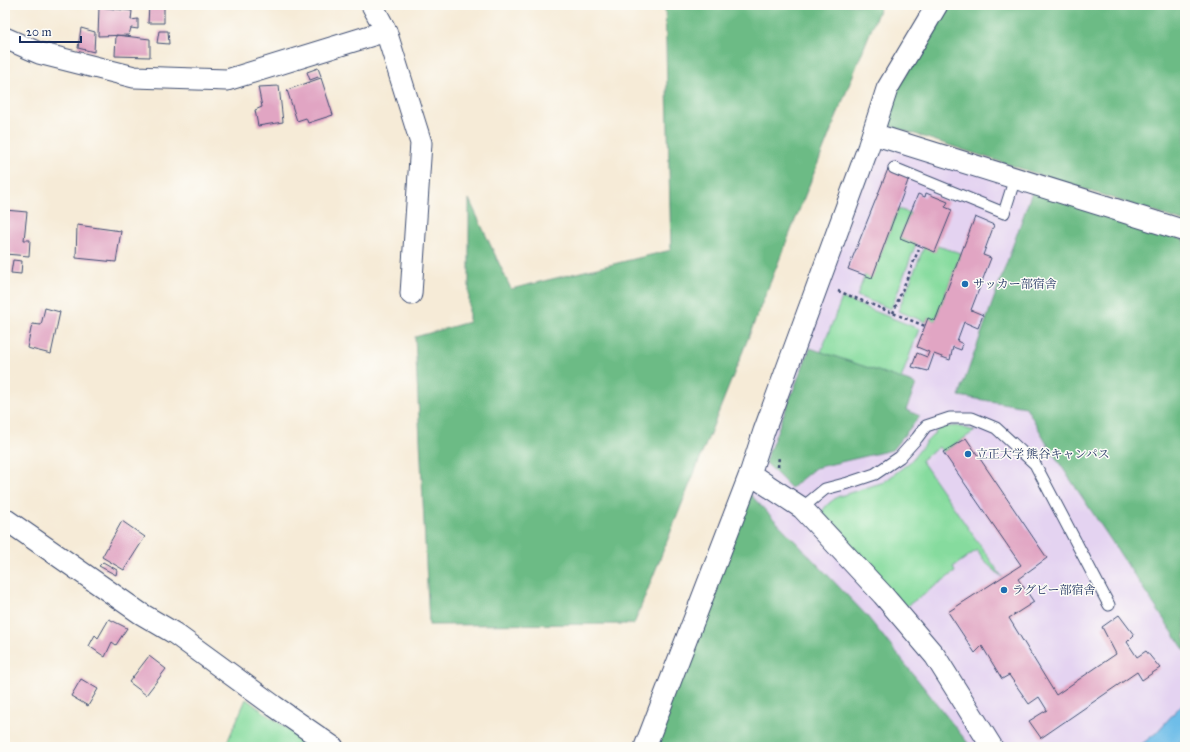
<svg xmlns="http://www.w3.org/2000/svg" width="1190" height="752" font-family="'IM FELL Great Primer','Noto Serif JP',serif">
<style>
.built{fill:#e4d3f1}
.green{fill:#86db9e;stroke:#50857e}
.forest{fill:#6cbb85;stroke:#447572}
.water{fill:#6ebde8;stroke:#4476a3}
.building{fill:#e1a5c3}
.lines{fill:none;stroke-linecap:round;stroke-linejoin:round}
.service-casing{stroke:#3c4b70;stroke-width:13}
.minor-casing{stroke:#3c4b70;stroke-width:23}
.path{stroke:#3c4b70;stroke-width:2.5;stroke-dasharray:3 3;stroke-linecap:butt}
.service{stroke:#fff;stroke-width:11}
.minor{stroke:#fff;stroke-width:21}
.poi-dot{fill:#1f6fb2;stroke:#fdfcf7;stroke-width:1.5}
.labels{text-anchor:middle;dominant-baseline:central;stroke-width:3;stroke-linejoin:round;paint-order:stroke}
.poi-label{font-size:12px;fill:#1b2f5e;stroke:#fdfcf7;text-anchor:start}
</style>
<rect width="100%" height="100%" fill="#fdfcf7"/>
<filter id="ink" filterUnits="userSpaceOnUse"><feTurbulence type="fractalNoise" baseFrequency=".025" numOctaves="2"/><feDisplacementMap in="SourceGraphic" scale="8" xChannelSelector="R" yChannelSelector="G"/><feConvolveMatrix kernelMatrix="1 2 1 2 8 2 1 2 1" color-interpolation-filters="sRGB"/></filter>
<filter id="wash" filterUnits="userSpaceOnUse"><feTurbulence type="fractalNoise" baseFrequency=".012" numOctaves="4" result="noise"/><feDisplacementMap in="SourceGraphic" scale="16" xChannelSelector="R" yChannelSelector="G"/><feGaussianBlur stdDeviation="0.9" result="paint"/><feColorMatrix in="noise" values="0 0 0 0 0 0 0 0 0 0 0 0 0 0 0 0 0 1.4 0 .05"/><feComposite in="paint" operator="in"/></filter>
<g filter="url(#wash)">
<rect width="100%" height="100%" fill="#f6ebd7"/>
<path class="built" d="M879 128 1185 230V747H637Z"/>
<path class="green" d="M898 209 910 213 900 238 916 244 891 309 857 296 865 275 872 277Z
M937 246 961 253 935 321 928 318 926 322 898 311 924 247 935 252Z
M842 298 919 329 901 379 821 352Z
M957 426 975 431 943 452 939 447 921 460 1002 577 983 560 977 550 953 567 955 572 904 608 818 516 828 504 837 497 884 482 910 462 927 441 941 427Z
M246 699 313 747H225Z"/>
<path class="forest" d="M665 5H881L634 624 429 625 415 337 469 322V199L511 289 671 250Z
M942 5H1185V222L881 123Z
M1033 189 1185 240V651L1052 452 1026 407 959 396Z
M810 348 916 384 906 410 920 416 892 450 815 468 791 488 765 462Z
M742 486 867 616 971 747H650Z"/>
<path class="water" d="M1185 701V736L1183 737 1178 747H1138L1156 733Z"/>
<g id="blocks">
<path class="building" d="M149 5H164V23H148Z
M99 7 132 11 131 20 138 19V29L131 28 129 35 98 36Z
M81 28 95 32 94 52 78 48Z
M159 31H168L169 44 157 43Z
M116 35 150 39V57L115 56Z
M318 68 321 76 310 80 307 72Z
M321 78 333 115 308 123 306 118 297 121 287 90Z
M279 86 283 122 258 126 255 110 262 107 258 87Z
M888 169 909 178 872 278 848 269Z
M926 193 948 202 945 207 952 210 935 252 900 238 918 194 925 197Z
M5 210 27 212 24 240H30L29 256 5 254Z
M975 217 994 225 983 255 991 258 971 310 983 315 978 328 964 322 957 341 963 344 961 350 953 347 950 360 934 354 928 371 912 367 917 353 927 357 929 352 917 347 928 318 935 321Z
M77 225 121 231 116 262 76 258Z
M13 260 22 261 21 274 11 273Z
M45 308 60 312 51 354 27 348 32 324 41 325Z
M966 438 1047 558 1018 579 1034 602 1009 618 1056 695 1116 654 1102 627 1119 615 1134 635 1127 642 1137 657 1146 651 1160 668 1142 680 1137 672 1041 738 1029 721 1047 710 1039 697 1029 704 1009 675 1002 679 982 646 975 653 948 612 1021 565 943 452Z
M122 521 145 537 124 570 102 557Z
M103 562 117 570 116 575 99 566Z
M109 619 127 628 116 645 112 642 105 657 89 646 95 635 98 638Z
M149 656 166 669 146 695 129 682Z
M81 679 98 689 88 706 71 696Z"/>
</g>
</g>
<g filter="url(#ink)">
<use href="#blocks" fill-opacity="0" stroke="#3c4b70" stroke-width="1"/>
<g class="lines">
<defs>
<path id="service" d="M894 168 1004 213 1015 178
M802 508 825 489 848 483 875 474 900 457 917 438 926 426 950 418H972L996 428 1035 464 1109 605"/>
<path id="minor" d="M372 5 386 31 421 143 411 294
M5 38 39 53 134 77 227 80 386 31
M873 134 1185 231
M750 474 802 508 883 595 935 656 992 747
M5 519 140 613 174 633 274 706 333 747
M645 747 750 474 764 431 868 148 887 89 937 5"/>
</defs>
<use href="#service" class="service-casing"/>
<use href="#minor" class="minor-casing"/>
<path class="path" d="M838 291 925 326
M893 313 920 246
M778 467 779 456"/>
<use href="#service" class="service"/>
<use href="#minor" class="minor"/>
</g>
</g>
<g class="poi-dot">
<circle cx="965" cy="284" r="4"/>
<circle cx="968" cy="454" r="4"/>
<circle cx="1004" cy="590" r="4"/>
</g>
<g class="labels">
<g class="poi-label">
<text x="973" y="284">サッカー部宿舎</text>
<text x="976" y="454">立正大学 熊谷キャンパス</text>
<text x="1012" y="590">ラグビー部宿舎</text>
</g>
</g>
<rect width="1190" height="752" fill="none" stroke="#fdfcf7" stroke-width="20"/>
<path d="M20 36v6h61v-6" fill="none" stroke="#1b2f5e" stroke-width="2"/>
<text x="26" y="36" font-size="12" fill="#1b2f5e" stroke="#fdfcf7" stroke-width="3" paint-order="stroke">20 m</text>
</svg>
